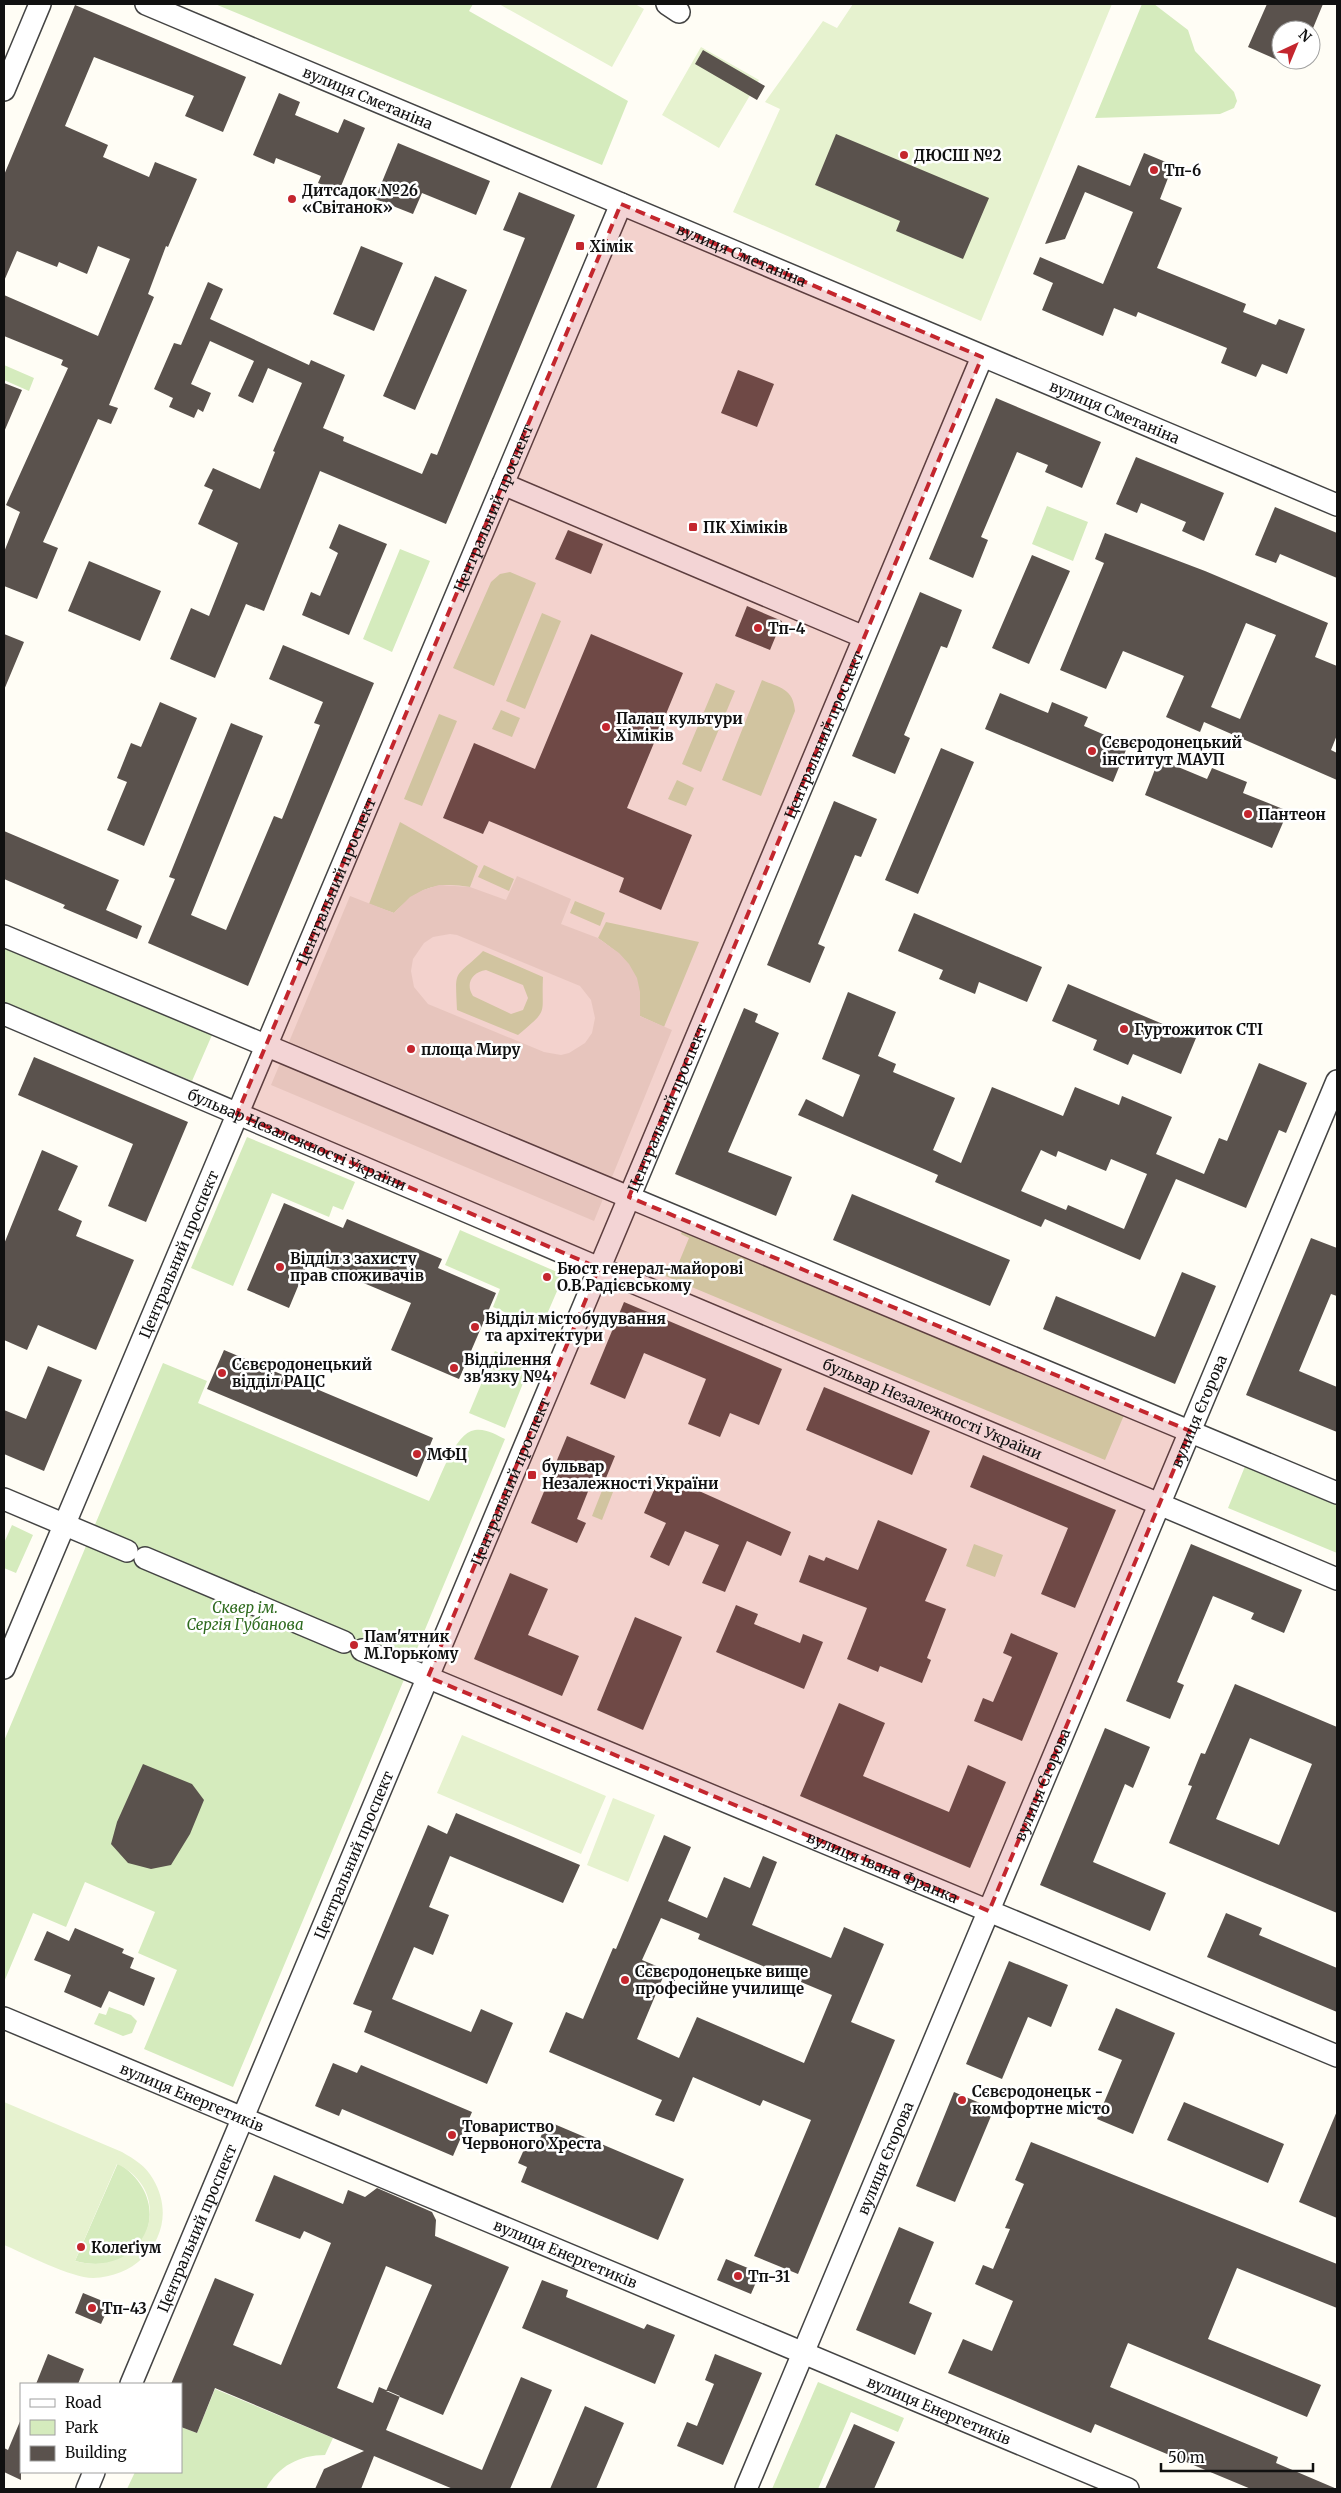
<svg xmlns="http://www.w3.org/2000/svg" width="1341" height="2493" font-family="Merriweather,serif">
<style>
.green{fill:#d5ebbd;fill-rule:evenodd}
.pitch{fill:#e6f2cf;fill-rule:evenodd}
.plaza{fill:#f1ede2;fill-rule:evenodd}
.building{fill:#5a524d;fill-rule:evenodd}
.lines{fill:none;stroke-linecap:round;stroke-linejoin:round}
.minor-casing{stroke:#444;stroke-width:24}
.minor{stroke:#fff;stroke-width:21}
.marked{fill:#c4262e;fill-opacity:0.2;stroke:#c4262e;stroke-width:4;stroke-dasharray:10 6;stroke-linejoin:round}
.poi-dot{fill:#c4262e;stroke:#fff;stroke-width:2}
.labels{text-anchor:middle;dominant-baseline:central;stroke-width:5;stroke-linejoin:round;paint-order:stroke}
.street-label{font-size:15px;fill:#111;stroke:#fff}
.poi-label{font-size:15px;font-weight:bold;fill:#111;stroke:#fff;text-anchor:start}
.park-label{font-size:15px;font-style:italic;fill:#2f6b1f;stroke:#fff}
</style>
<rect width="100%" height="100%" fill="#fffdf5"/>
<path class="green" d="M215 4H473L469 11 628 101 602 165Z
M1142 4H1154L1188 30 1195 51 1234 92 1237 101 1234 108 1220 114 1095 118Z
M4 365 34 378 29 391 4 380Z
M1047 506 1088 522 1073 561 1032 544Z
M400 549 430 561 392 652 363 639Z
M510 572 536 583 494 686 453 668 491 582 500 574Z
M542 613 561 621 525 709 506 701Z
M762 680C780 688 793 688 795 711L761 796 722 780Z
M716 683 735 691 701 772 682 764Z
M501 710 520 718 512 737 492 729Z
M439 714 457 721 422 806 404 799Z
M677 780 694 788 686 806 668 799Z
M400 822 478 866 470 887C435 881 419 888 394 913L369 904Z
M484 865 514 879 509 891 478 877Z
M575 901 605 913 600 926 570 913Z
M606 922 699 942 664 1027 640 1016C641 975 631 961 598 938Z
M4 948 212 1035 192 1081 4 1003Z
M483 951 543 977C541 1016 550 1008 518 1035L457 1010C455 966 454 980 483 951ZM486 970 523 985 528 998 523 1010 511 1014 473 996C465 984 472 972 486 970Z
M247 1137 355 1182 343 1210 333 1206 329 1217 272 1193 233 1286 191 1268Z
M685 1223 1127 1408 1105 1460 663 1275 668 1264 677 1267 689 1238 681 1234Z
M460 1230 564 1275 541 1328 493 1307 500 1289 445 1265Z
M495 1351 530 1366 505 1428 469 1413Z
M163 1363 207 1381 198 1403 429 1501C438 1485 454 1432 475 1430 485 1428 497 1435 505 1439L233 2087 144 2049 177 1970 138 1953 155 1912 85 1882 66 1927 33 1913 4 1982V1741Z
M1248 1459 1337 1496V1553L1228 1508Z
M603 1488 613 1492 602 1520 592 1516Z
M12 1525 33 1535 16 1573 4 1568V1543Z
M974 1544 1003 1555 995 1577 966 1566Z
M109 2007 131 2015 137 2021 132 2033 123 2036 94 2024 99 2013 106 2015Z
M118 2163C179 2202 145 2280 75 2261Z
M818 2382 904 2418 898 2432 851 2412 818 2489H772Z
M215 2389 333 2438 325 2455C300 2455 278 2466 266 2489H127L135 2472H181V2427L197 2433Z"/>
<path class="pitch" d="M499 4H635L644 9 612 67Z
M853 4H1112L981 321 733 212 780 109 765 102 823 21 837 28Z
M701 47 759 80 719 148 662 115Z
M462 1735 606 1796 581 1854 437 1793Z
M613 1798 655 1815 628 1882 587 1865Z
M4 2102 122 2152C134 2159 146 2166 153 2179 181 2226 145 2277 93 2278 71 2278 26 2254 4 2245ZM117 2164C179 2193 147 2280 75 2261Z"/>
<path class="plaza" d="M517 876 571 899 561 924 598 938 619 953 629 964 637 978 640 992V1016L672 1030 594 1221 271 1085 350 896 394 913 410 897 423 890 439 885 470 887 506 900ZM450 934 457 935 580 986 591 1000 595 1018 592 1033 585 1043 569 1053 561 1055 544 1052 428 1004 414 987 411 971 413 959 424 943 433 937Z"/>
<path class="building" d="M1267 4H1323L1311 33V30H1281V60H1300L1296 68 1248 47Z
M75 5 246 77 223 132 185 116 194 96 94 57 65 126 108 145 103 157 149 177 155 162 197 179 168 247 166 246 148 294 154 297 109 405 118 408 111 424 98 419 43 542 58 548 37 599 4 586V552L20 512 6 505 68 368 61 365 63 360 4 336V295L98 336 130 259 98 246 87 274 59 262 57 267 17 251 4 281V175Z
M703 50 765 86 757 100 695 64Z
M279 93 300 102 295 115 338 133 344 119 365 128 339 191 318 183 321 176 276 158 274 164 253 155Z
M836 134 989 198 963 259 896 231 900 221 815 185Z
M398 143 490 181 476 215 422 193 413 214 375 199Z
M1144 153 1173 165 1160 199 1182 208 1157 268 1246 304 1243 312 1276 325 1279 319 1305 329 1287 374 1262 364 1256 377 1221 363 1227 348 1138 312 1136 317 1114 308 1103 336 1042 310 1053 283 1033 274 1040 257 1103 284 1133 212 1085 192 1065 239 1045 244 1078 165 1130 186Z
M519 192 575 215 446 524 320 471 264 611 246 604 215 678 170 659 191 608 209 616 238 543 198 524 213 490 204 486 213 468 260 489 275 452 273 451 302 383 268 368 253 403 238 396 254 361 210 341 191 384 211 393 203 412 198 409 194 418 169 407 173 398 154 389 174 343 181 345 208 282 223 289 210 319 309 365 311 360 345 375 323 428 344 437 343 441 422 474 431 453 437 455 525 238 503 230Z
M361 246 403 263 374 331 333 314Z
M435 276 467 290 415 410 383 396Z
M738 370 774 384 757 427 721 413Z
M4 383 22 390 4 432Z
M996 398 1101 442 1082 488 1045 472 1048 465 1017 452 981 537 988 540 973 578 929 559Z
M1136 457 1224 493 1204 541 1182 531 1186 522 1141 503 1137 513 1116 504Z
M1275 507 1337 533V578L1280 554 1276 563 1255 555Z
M339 524 387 544 349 635 302 615 311 592 320 596 338 553 329 548Z
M568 530 603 544 591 574 555 559Z
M1105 533 1205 571 1328 623 1315 657 1337 666V735L1331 750 1337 753V780L1204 722 1200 732 1166 717 1184 676 1123 651 1106 689 1060 670 1104 563 1095 559ZM1246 623 1276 635 1240 719 1211 707Z
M1032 555 1070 571 1029 664 992 648Z
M89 561 161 591 140 641 68 611Z
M920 592 962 610 947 648 941 646 904 735 910 738 895 774 852 756Z
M747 606 782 621 770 650 735 636Z
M4 634 24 642 4 690Z
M591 634 683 673 627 808 692 835 661 910 619 892 624 878 489 821 483 834 443 818 474 743 535 769Z
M283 645 374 683 248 986 148 943 175 879 169 877 231 723 263 736 191 915 226 930 274 816 282 819 320 725 314 723 323 702 269 679Z
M1000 693 1048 713 1052 702 1088 717 1084 726 1128 745 1113 782 985 729Z
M160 702 197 718 144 846 107 830 127 782 117 778 131 743 141 747Z
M941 748 974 762 918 894 885 880Z
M1159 759 1207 779 1212 768 1247 782 1243 793 1288 811 1272 848 1145 795Z
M834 801 877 819 861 857 855 855 818 944 825 947 810 983 767 965Z
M4 831 119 880 106 910 142 926 137 939 63 908 65 905 4 879Z
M914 913 1042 967 1027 1002 979 982 975 994 939 979 943 970 898 951Z
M1068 984 1196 1038 1181 1074 1133 1054 1128 1065 1093 1050 1097 1040 1052 1021Z
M848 992 896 1012 878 1056 896 1064 893 1072 955 1098 933 1150 961 1163 992 1087 1063 1116 1075 1087 1119 1105 1122 1096 1172 1117 1156 1154 1204 1174 1219 1138 1227 1141 1259 1063 1307 1083 1286 1133 1279 1130 1246 1208 1176 1179 1140 1260 1045 1219 1041 1227 935 1182 938 1175 798 1115 806 1099 843 1117 860 1075 822 1059ZM1041 1150 1056 1157 1058 1151 1106 1171 1111 1159 1147 1174 1124 1229 1068 1205 1066 1210 1021 1191Z
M744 1008 758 1014 755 1022 779 1033 728 1152 792 1177 776 1216 675 1174Z
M34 1057 188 1122 146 1222 108 1206 133 1144 18 1095Z
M42 1150 78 1166 58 1210 82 1221 76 1236 134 1260 96 1350 38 1325 27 1350 4 1340V1244Z
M852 1194 1010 1260 990 1306 833 1240Z
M284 1203 343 1228 347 1219 442 1259 438 1268 496 1293 459 1379 391 1350 411 1303 309 1260 289 1308 247 1290Z
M1311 1238 1337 1248V1296L1331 1294 1299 1371 1337 1387V1432L1246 1395Z
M1182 1272 1216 1286 1175 1384 1043 1329 1056 1296 1155 1337Z
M624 1302 782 1369 759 1425 730 1413 720 1437 688 1424 706 1379 644 1353 625 1399 590 1384Z
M224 1350 433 1438 417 1477 207 1389Z
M48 1366 82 1380 44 1471 4 1454V1410L26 1419Z
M824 1387 930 1431 912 1475 806 1430Z
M567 1436 615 1456 606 1478 595 1474 577 1519 586 1523 577 1543 531 1523Z
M983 1455 1116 1510 1075 1608 1041 1594 1068 1528 970 1487Z
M661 1474 791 1532 781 1556 747 1541 725 1592 702 1583 719 1545 685 1531 669 1566 650 1557 666 1523 644 1513Z
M878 1520 947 1549 925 1601 946 1609 927 1658 931 1660 922 1683 880 1666 878 1672 847 1659 867 1608 799 1582 809 1555 824 1561 826 1557 858 1570Z
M1191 1544 1302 1590 1284 1633 1251 1619 1254 1613 1213 1596 1177 1682 1184 1685 1170 1719 1126 1701Z
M510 1573 548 1589 528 1635 579 1656 562 1696 474 1659Z
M736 1605 758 1614 754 1624 800 1643 803 1634 823 1642 804 1689 716 1652Z
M635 1617 682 1637 643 1730 597 1710Z
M1011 1633 1058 1653 1022 1741 974 1721 983 1698 993 1702 1012 1657 1003 1653Z
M1235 1684 1337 1727V1913L1169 1843 1192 1786 1188 1785 1201 1753 1205 1754ZM1250 1738 1312 1764 1279 1845 1216 1819Z
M839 1703 885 1723 863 1776 949 1812 968 1765 1006 1782 970 1868 800 1796Z
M1105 1728 1150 1747 1133 1788 1125 1784 1093 1862 1166 1893 1150 1931 1040 1885Z
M143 1764 192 1784 204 1800 190 1834 171 1865 151 1869 128 1863 111 1844 117 1822Z
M456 1813 580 1865 563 1903 450 1856 429 1907 449 1915 433 1955 414 1947 392 1999 471 2032 481 2009 513 2023 487 2084 364 2032 372 2011 353 2004 428 1825 447 1834Z
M664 1835 691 1847 668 1901 707 1918 724 1877 750 1888 763 1856 777 1862 752 1925 831 1958 844 1927 884 1944 851 2022 895 2040 798 2274 754 2256 811 2120 763 2100 760 2106 693 2077 674 2122 655 2115 662 2100 549 2052 566 2012 583 2019 613 1948 616 1949ZM661 1918 700 1934 698 1939 832 1995 804 2063 697 2017 679 2058 637 2039 666 1970 642 1960Z
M1226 1913 1262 1928 1259 1935 1337 1968V2012L1207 1957Z
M75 1928 124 1949 122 1953 134 1958 130 1968 155 1978 144 2006 109 1991 101 2008 64 1992 71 1975 34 1960 47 1931 69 1941Z
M1009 1961 1068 1985 1051 2027 1028 2017 1002 2079 966 2064Z
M1116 2008 1175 2033 1133 2134 1097 2119 1122 2060 1098 2050Z
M333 2063 357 2073 361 2065 472 2112 453 2156 342 2109 339 2116 315 2106Z
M954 2092 994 2109 955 2202 916 2186Z
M1184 2102 1284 2144 1268 2183 1167 2140Z
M1337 2111V2218L1299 2202Z
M547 2121 684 2179 658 2240 521 2182 527 2167 518 2163 526 2145 536 2149Z
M1031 2142 1337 2264V2308L1237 2268 1208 2339 1321 2385 1307 2417 1128 2343 1110 2387 1278 2457 1276 2463 1337 2489H1251L1095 2424 1091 2433 948 2373 963 2339 992 2351 1013 2301 975 2284 983 2265 993 2269 1010 2229 1005 2228 1024 2184 1015 2180Z
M274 2175 343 2204 348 2190 365 2197 377 2188 432 2212 436 2220 435 2236 509 2267 443 2415 386 2391 432 2285 386 2266 337 2388 373 2403 379 2387 400 2396 386 2430 482 2470 521 2377 552 2390 510 2489H453L374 2456 361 2489H315L324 2469 364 2451 215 2388 197 2433 181 2427V2384H171L215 2278 254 2294 233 2345 281 2365 331 2243 304 2231 300 2239 255 2221Z
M899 2227 934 2242 909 2303 932 2313 915 2355 856 2330Z
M726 2259 760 2273 751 2294 717 2280Z
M542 2280 568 2290 566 2297 644 2329 647 2324 675 2335 655 2384 522 2328Z
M83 2293 110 2304 101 2324 75 2313Z
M48 2354 84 2369 78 2384H36Z
M715 2354 762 2373 723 2465 677 2446 687 2422 697 2426 714 2384 705 2380Z
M585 2406 624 2423 596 2489H550Z
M21 2419V2480L4 2472V2448L8 2450Z
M854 2424 895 2442 874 2489H825Z"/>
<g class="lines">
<defs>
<g id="minor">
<path id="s1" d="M146 4 1337 505"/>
<path d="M667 4 679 12"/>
<path d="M4 90 40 4"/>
<path d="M503 484 864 637"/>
<path d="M4 936 1337 1493"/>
<path id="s2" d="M4 1014 599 1268 1337 1579"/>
<path d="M4 1499 127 1551"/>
<path d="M145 1558 344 1642"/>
<path id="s3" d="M362 1650 1337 2056"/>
<path id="s4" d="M4 1668 621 204"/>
<path id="s5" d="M4 2018 1128 2489"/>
<path id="s6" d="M131 2384 982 357"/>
<path d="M87 2489 94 2472"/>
<path id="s7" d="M746 2489 1337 1081"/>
</g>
</defs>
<use href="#minor" class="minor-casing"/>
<use href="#minor" class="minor"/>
</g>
<path class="marked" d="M621 204 982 357 629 1197 1190 1431 989 1911 428 1677 599 1268 237 1114Z"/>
<g class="poi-dot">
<circle cx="904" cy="155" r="5"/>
<circle cx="1154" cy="170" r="5"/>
<circle cx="292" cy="199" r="5"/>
<rect x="575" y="241" width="10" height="10" rx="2.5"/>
<rect x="688" y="522" width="10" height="10" rx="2.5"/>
<circle cx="758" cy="628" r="5"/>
<circle cx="606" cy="727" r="5"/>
<circle cx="1092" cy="751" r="5"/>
<circle cx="1248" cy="814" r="5"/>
<circle cx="1124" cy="1029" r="5"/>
<circle cx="411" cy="1049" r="5"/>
<circle cx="280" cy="1267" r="5"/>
<circle cx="547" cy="1277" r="5"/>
<circle cx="475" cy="1327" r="5"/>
<circle cx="454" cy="1368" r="5"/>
<circle cx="222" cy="1373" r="5"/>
<circle cx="417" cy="1454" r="5"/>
<rect x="527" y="1470" width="10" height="10" rx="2.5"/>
<circle cx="354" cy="1645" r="5"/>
<circle cx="625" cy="1980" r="5"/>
<circle cx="962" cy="2100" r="5"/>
<circle cx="452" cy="2135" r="5"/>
<circle cx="81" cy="2247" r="5"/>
<circle cx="738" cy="2276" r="5"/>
<circle cx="92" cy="2308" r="5"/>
</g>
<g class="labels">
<g class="street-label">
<text stroke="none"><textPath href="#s1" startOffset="241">вулиця Сметаніна</textPath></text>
<text stroke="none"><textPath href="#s1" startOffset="646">вулиця Сметаніна</textPath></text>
<text stroke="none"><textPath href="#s1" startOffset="1051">вулиця Сметаніна</textPath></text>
<text stroke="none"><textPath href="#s4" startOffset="1259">Центральний проспект</textPath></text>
<text stroke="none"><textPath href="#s6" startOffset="1789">Центральний проспект</textPath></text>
<text stroke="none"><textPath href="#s4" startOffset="854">Центральний проспект</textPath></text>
<text stroke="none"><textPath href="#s6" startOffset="1384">Центральний проспект</textPath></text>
<text stroke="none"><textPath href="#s2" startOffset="319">бульвар Незалежності України</textPath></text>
<text stroke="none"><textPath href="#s4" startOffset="449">Центральний проспект</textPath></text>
<text stroke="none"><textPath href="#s2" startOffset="1009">бульвар Незалежності України</textPath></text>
<text stroke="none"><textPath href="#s7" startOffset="1169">вулиця Єгорова</textPath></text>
<text stroke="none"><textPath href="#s6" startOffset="979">Центральний проспект</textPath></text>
<text stroke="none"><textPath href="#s7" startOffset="764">вулиця Єгорова</textPath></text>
<text stroke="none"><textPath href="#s6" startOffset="574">Центральний проспект</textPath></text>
<text stroke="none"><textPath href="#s3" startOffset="564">вулиця Івана Франка</textPath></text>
<text stroke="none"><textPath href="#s5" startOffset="204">вулиця Енергетиків</textPath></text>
<text stroke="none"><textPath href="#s7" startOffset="359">вулиця Єгорова</textPath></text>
<text stroke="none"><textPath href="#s6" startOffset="169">Центральний проспект</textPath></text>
<text stroke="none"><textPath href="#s5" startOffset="609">вулиця Енергетиків</textPath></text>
<text stroke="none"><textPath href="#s5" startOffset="1014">вулиця Енергетиків</textPath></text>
</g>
<g class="poi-label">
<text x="914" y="155">ДЮСШ №2</text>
<text x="1164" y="170">Тп-6</text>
<text x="302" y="190">Дитсадок №26<tspan x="302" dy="17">«Світанок»</tspan></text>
<text x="590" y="246">Хімік</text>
<text x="703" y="527">ПК Хіміків</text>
<text x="768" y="628">Тп-4</text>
<text x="616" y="718">Палац культури<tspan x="616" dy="17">Хіміків</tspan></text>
<text x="1102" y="742">Сєвєродонецький<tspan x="1102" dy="17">інститут МАУП</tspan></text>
<text x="1258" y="814">Пантеон</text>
<text x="1134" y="1029">Гуртожиток СТІ</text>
<text x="421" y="1049">площа Миру</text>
<text x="290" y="1258">Відділ з захисту<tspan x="290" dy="17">прав споживачів</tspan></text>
<text x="557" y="1268">Бюст генерал-майорові<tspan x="557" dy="17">О.В.Радієвському</tspan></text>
<text x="485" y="1318">Відділ містобудування<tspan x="485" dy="17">та архітектури</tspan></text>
<text x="464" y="1359">Відділення<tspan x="464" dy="17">зв'язку №4</tspan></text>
<text x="232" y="1364">Сєвєродонецький<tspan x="232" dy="17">відділ РАЦС</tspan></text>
<text x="427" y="1454">МФЦ</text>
<text x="542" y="1466">бульвар<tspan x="542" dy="17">Незалежності України</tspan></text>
<text x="364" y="1636">Пам'ятник<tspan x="364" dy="17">М.Горькому</tspan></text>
<text x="635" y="1971">Сєвєродонецьке вище<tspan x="635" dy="17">професійне училище</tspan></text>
<text x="972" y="2091">Сєвєродонецьк -<tspan x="972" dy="17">комфортне місто</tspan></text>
<text x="462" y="2126">Товариство<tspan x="462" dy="17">Червоного Хреста</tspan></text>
<text x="91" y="2247">Колеґіум</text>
<text x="748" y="2276">Тп-31</text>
<text x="102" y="2308">Тп-43</text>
</g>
<g class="park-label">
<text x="245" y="1607">Сквер ім.<tspan x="245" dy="17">Сергія Губанова</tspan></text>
</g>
</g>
<rect width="1341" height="2493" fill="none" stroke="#111111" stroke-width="10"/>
<rect x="20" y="2383" width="162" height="90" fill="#ffffff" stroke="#a0a0a0"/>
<rect x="30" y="2399" width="25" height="8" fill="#ffffff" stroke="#a0a0a0"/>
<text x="65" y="2408" font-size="15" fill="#111111">Road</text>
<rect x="30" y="2420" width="25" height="15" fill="#d5ebbd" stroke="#a0a0a0"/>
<text x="65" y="2433" font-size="15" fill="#111111">Park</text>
<rect x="30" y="2446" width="25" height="15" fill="#5a524d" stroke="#a0a0a0"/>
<text x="65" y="2458" font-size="15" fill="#111111">Building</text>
<g transform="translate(1296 45) rotate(44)"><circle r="24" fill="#ffffff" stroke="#a0a0a0"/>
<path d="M0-4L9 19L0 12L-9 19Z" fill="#c4262e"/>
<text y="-8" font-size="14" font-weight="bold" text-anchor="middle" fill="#111111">N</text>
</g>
<path d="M1161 2463v8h152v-8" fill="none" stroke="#111111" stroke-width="2.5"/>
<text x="1168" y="2463" font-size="15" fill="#111111" stroke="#ffffff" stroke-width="4" paint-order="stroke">50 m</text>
</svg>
